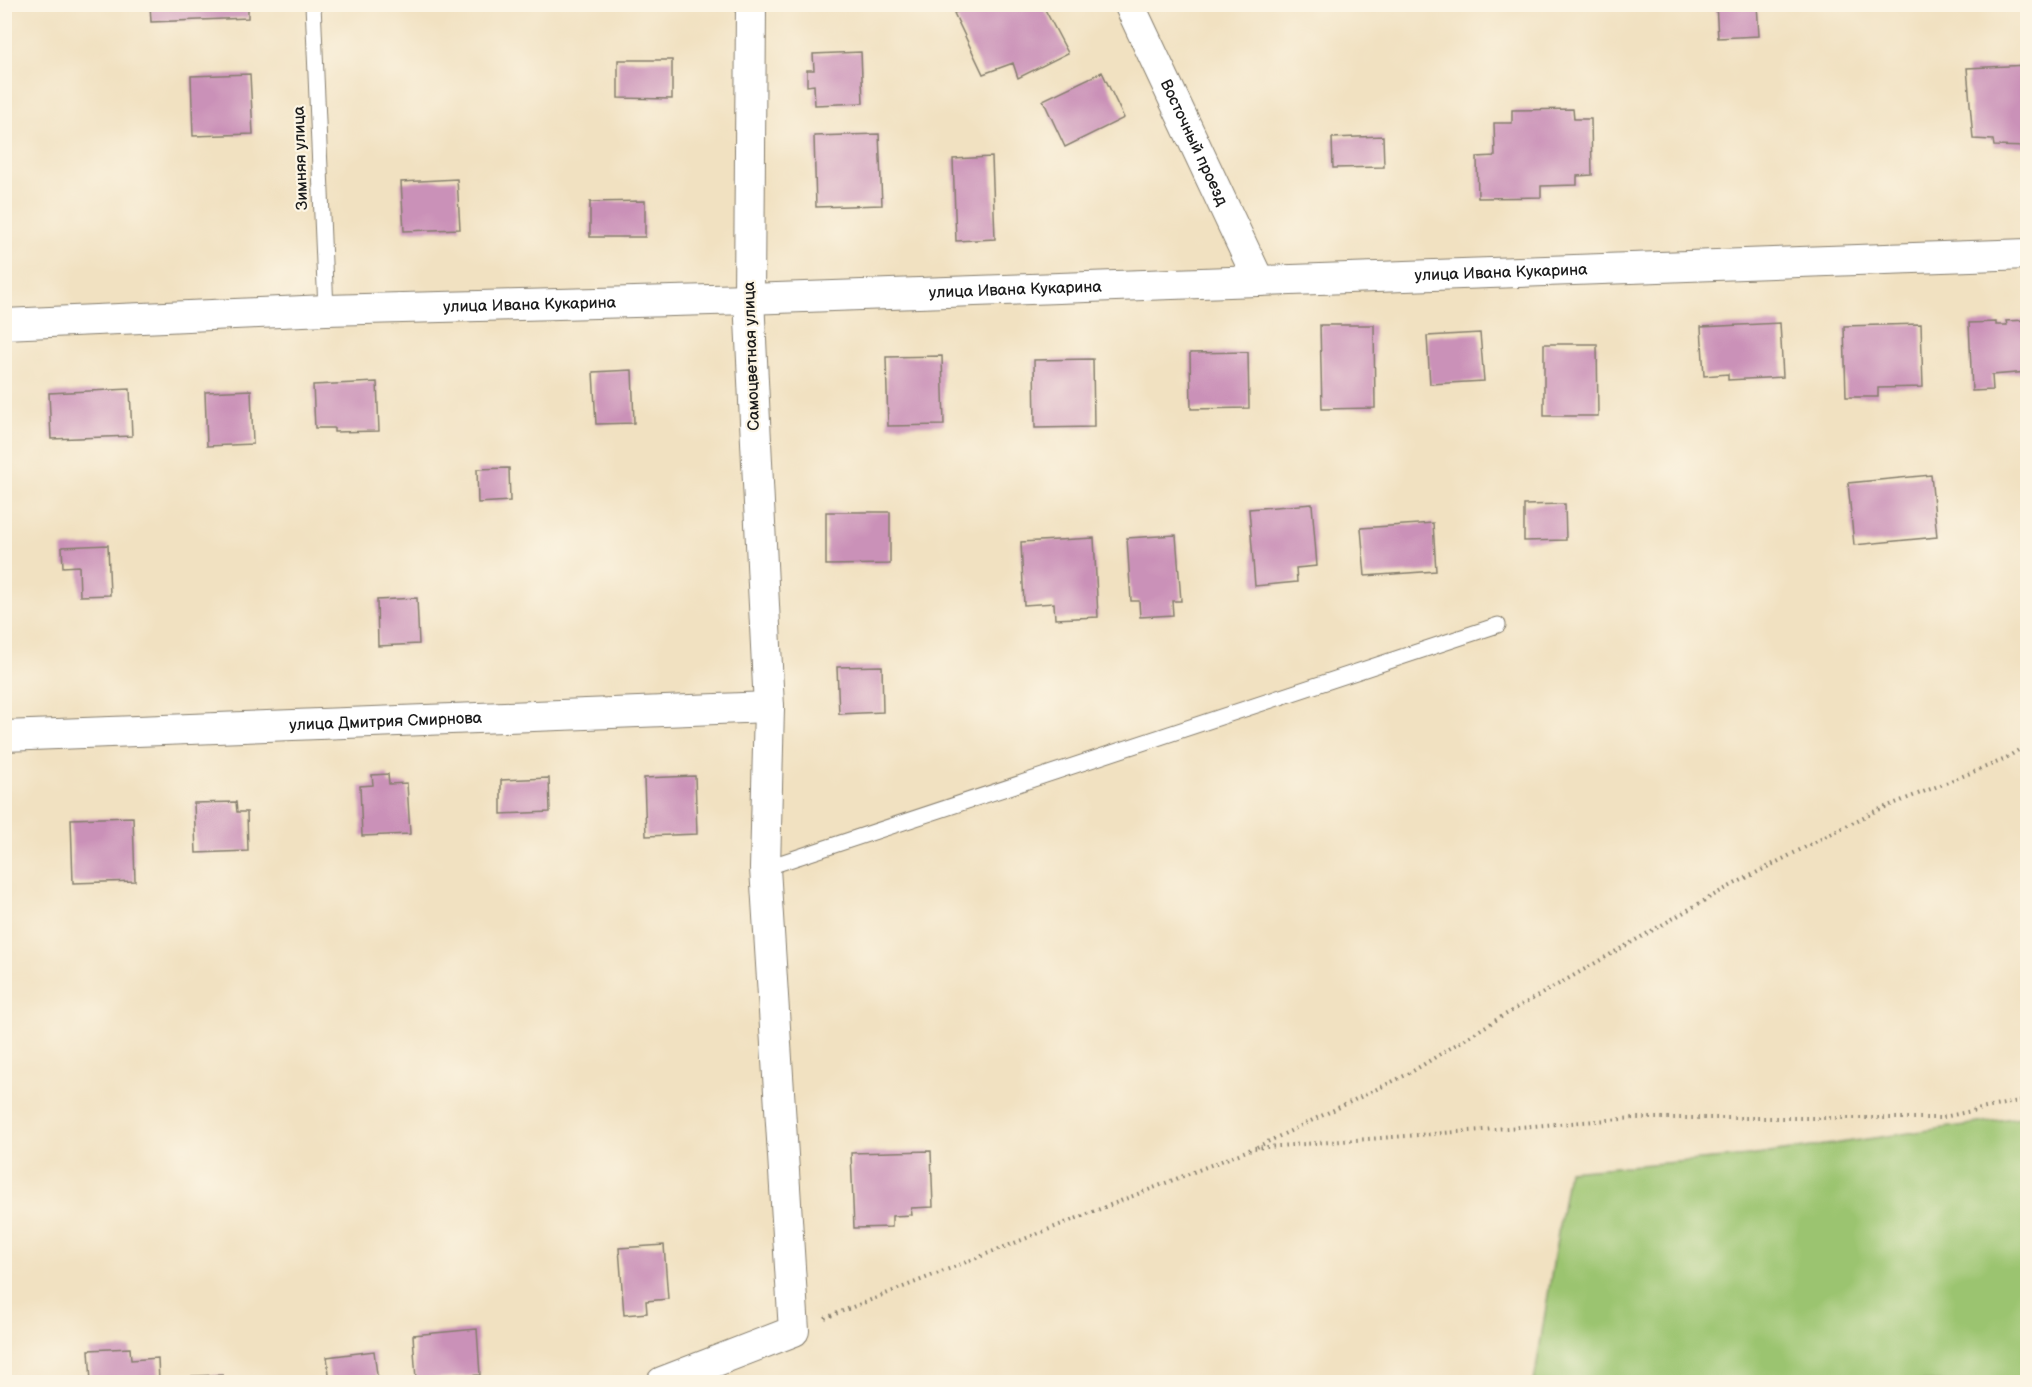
<svg xmlns="http://www.w3.org/2000/svg" width="2032" height="1387" font-family="'Balsamiq Sans',sans-serif">
<style>
.green{fill:#9bc470;stroke:#5c7046;stroke-width:1.5}
.building{fill:#ca91b8}
.lines{fill:none;stroke-linecap:round;stroke-linejoin:round}
.service-casing{stroke:#867e6e;stroke-width:17}
.minor-casing{stroke:#867e6e;stroke-width:32}
.path{stroke:#867e6e;stroke-width:4;stroke-dasharray:1.5 4.5;stroke-linecap:butt}
.service{stroke:#fff;stroke-width:15}
.minor{stroke:#fff;stroke-width:30}
.labels{text-anchor:middle;dominant-baseline:central;stroke-width:4.5;stroke-linejoin:round;paint-order:stroke}
.street-label{font-size:16px;fill:#1c1c1c;stroke:#fcf5e5}
</style>
<rect width="100%" height="100%" fill="#fcf5e5"/>
<filter id="ink" filterUnits="userSpaceOnUse"><feTurbulence type="fractalNoise" baseFrequency=".0167" numOctaves="2"/><feDisplacementMap in="SourceGraphic" scale="12" xChannelSelector="R" yChannelSelector="G"/><feConvolveMatrix kernelMatrix="1 2 1 2 8 2 1 2 1" color-interpolation-filters="sRGB"/></filter>
<filter id="wash" filterUnits="userSpaceOnUse"><feTurbulence type="fractalNoise" baseFrequency=".008" numOctaves="4" result="noise"/><feDisplacementMap in="SourceGraphic" scale="24" xChannelSelector="R" yChannelSelector="G"/><feGaussianBlur stdDeviation="1.35" result="paint"/><feColorMatrix in="noise" values="0 0 0 0 0 0 0 0 0 0 0 0 0 0 0 0 0 1.4 0 .05"/><feComposite in="paint" operator="in"/></filter>
<g filter="url(#wash)">
<rect width="100%" height="100%" fill="#f1e1c1"/>
<path class="green" d="M2027 1116V1382H1534L1568 1171 1749 1156Z"/>
<g id="blocks">
<path class="building" d="M150 4H248V18L151 22Z
M973 4H1042L1068 53 1018 78 1013 63 983 74 954 13Z
M1716 4H1757L1759 36 1718 38Z
M861 52 863 103 815 105 814 85 807 86V70H814L813 54Z
M618 60H672V99L618 98Z
M2028 65V147L1994 146 1993 140 1973 139 1967 68Z
M1102 72 1124 118 1065 147 1043 100Z
M250 74 253 134 193 136 191 76Z
M1573 109 1574 119H1591L1592 175 1577 176V185L1541 186V197L1478 198 1477 157 1495 156 1494 123H1512V110Z
M879 134 882 205 816 207 814 136Z
M1383 136 1384 167 1333 168 1332 138Z
M992 157 995 239 956 241 953 159Z
M457 179 460 229 404 231 401 182Z
M645 201V237H590V202Z
M2028 320V372L1992 375 1993 390 1972 391 1969 323 1996 322V325H2007L2006 321Z
M1780 323 1783 377 1728 380V374L1704 376 1701 327Z
M1921 324 1923 387 1878 388V397H1846L1844 326Z
M1320 325H1374L1375 408 1322 409Z
M1480 333 1484 381 1430 384 1427 336Z
M1544 344H1597L1598 416H1544Z
M1248 352 1249 408 1191 409 1190 353Z
M942 356 944 425 888 426 886 357Z
M1093 359 1094 427 1035 428 1034 360Z
M632 370 634 423 596 424 593 372Z
M377 382 379 431 334 432V428H315L313 385Z
M130 389 132 436 51 439 49 393Z
M251 390 253 444 207 446 205 392Z
M509 468 510 501 478 503 477 469Z
M1931 475 1937 537 1854 545 1848 483Z
M1312 504 1317 566 1296 568 1297 582 1255 586 1249 509Z
M1565 504 1566 540 1524 541V505Z
M826 512H890V564L826 565Z
M1433 523 1436 571 1365 576 1361 528Z
M1176 535 1181 601H1172L1173 615 1140 617 1139 601H1131L1127 538Z
M1094 538 1098 617 1055 619 1054 603 1024 605 1021 542Z
M108 545 110 595 80 596 79 566 63 567 62 547Z
M417 598 419 644 378 646 377 600Z
M882 666 883 712 839 714 837 667Z
M388 774 389 784 407 783 410 834 362 836 360 786 373 785 372 775Z
M695 776 697 834 646 836 644 778Z
M549 778 550 812 501 814V780Z
M236 802 237 812H247L248 851 196 853 194 803Z
M133 817 135 881 73 883 71 819Z
M931 1151 933 1207 911 1208 912 1215 892 1216V1227L854 1228 851 1153Z
M664 1245 668 1299 646 1301 647 1313 624 1315 619 1248Z
M477 1329 480 1375 416 1380 413 1335Z
M130 1348 131 1360 158 1358 159 1382H91L89 1350Z
M374 1351 378 1382H330L327 1357Z
M223 1375V1382H192V1376Z"/>
</g>
</g>
<g filter="url(#ink)">
<use href="#blocks" fill-opacity="0" stroke="#867e6e" stroke-width="1.5"/>
<g class="lines">
<defs>
<path id="service" d="M313 4 326 310
M765 868 1498 625"/>
<g id="minor">
<path id="s1" d="M1129 4 1259 281"/>
<path id="s2" d="M4 324 326 310 749 299 2028 254"/>
<path id="s3" d="M4 736 769 707"/>
<path d="M662 1382 794 1331 765 868 769 707 749 299 751 4"/>
</g>
</defs>
<use href="#service" class="service-casing"/>
<use href="#minor" class="minor-casing"/>
<path class="path" d="M1257 1147 1408 1074 1496 1020 1721 891 1873 812 2003 760 2028 744
M825 1318 1254 1148 1634 1118H1939L2028 1099"/>
<use href="#service" class="service"/>
<use href="#minor" class="minor"/>
</g>
</g>
<g class="labels">
<g class="street-label">
<text stroke="none"><textPath href="#s1" startOffset="153">Восточный проезд</textPath></text>
<text transform="translate(301 158) rotate(-92)">Зимняя улица</text>
<text stroke="none"><textPath href="#s2" startOffset="1498">улица Ивана Кукарина</textPath></text>
<text stroke="none"><textPath href="#s2" startOffset="1012">улица Ивана Кукарина</textPath></text>
<text stroke="none"><textPath href="#s2" startOffset="526">улица Ивана Кукарина</textPath></text>
<text transform="translate(752 356) rotate(-92)">Самоцветная улица</text>
<text stroke="none"><textPath href="#s3" startOffset="382">улица Дмитрия Смирнова</textPath></text>
</g>
</g>
<rect width="2032" height="1387" fill="none" stroke="#fcf5e5" stroke-width="24"/>
</svg>
